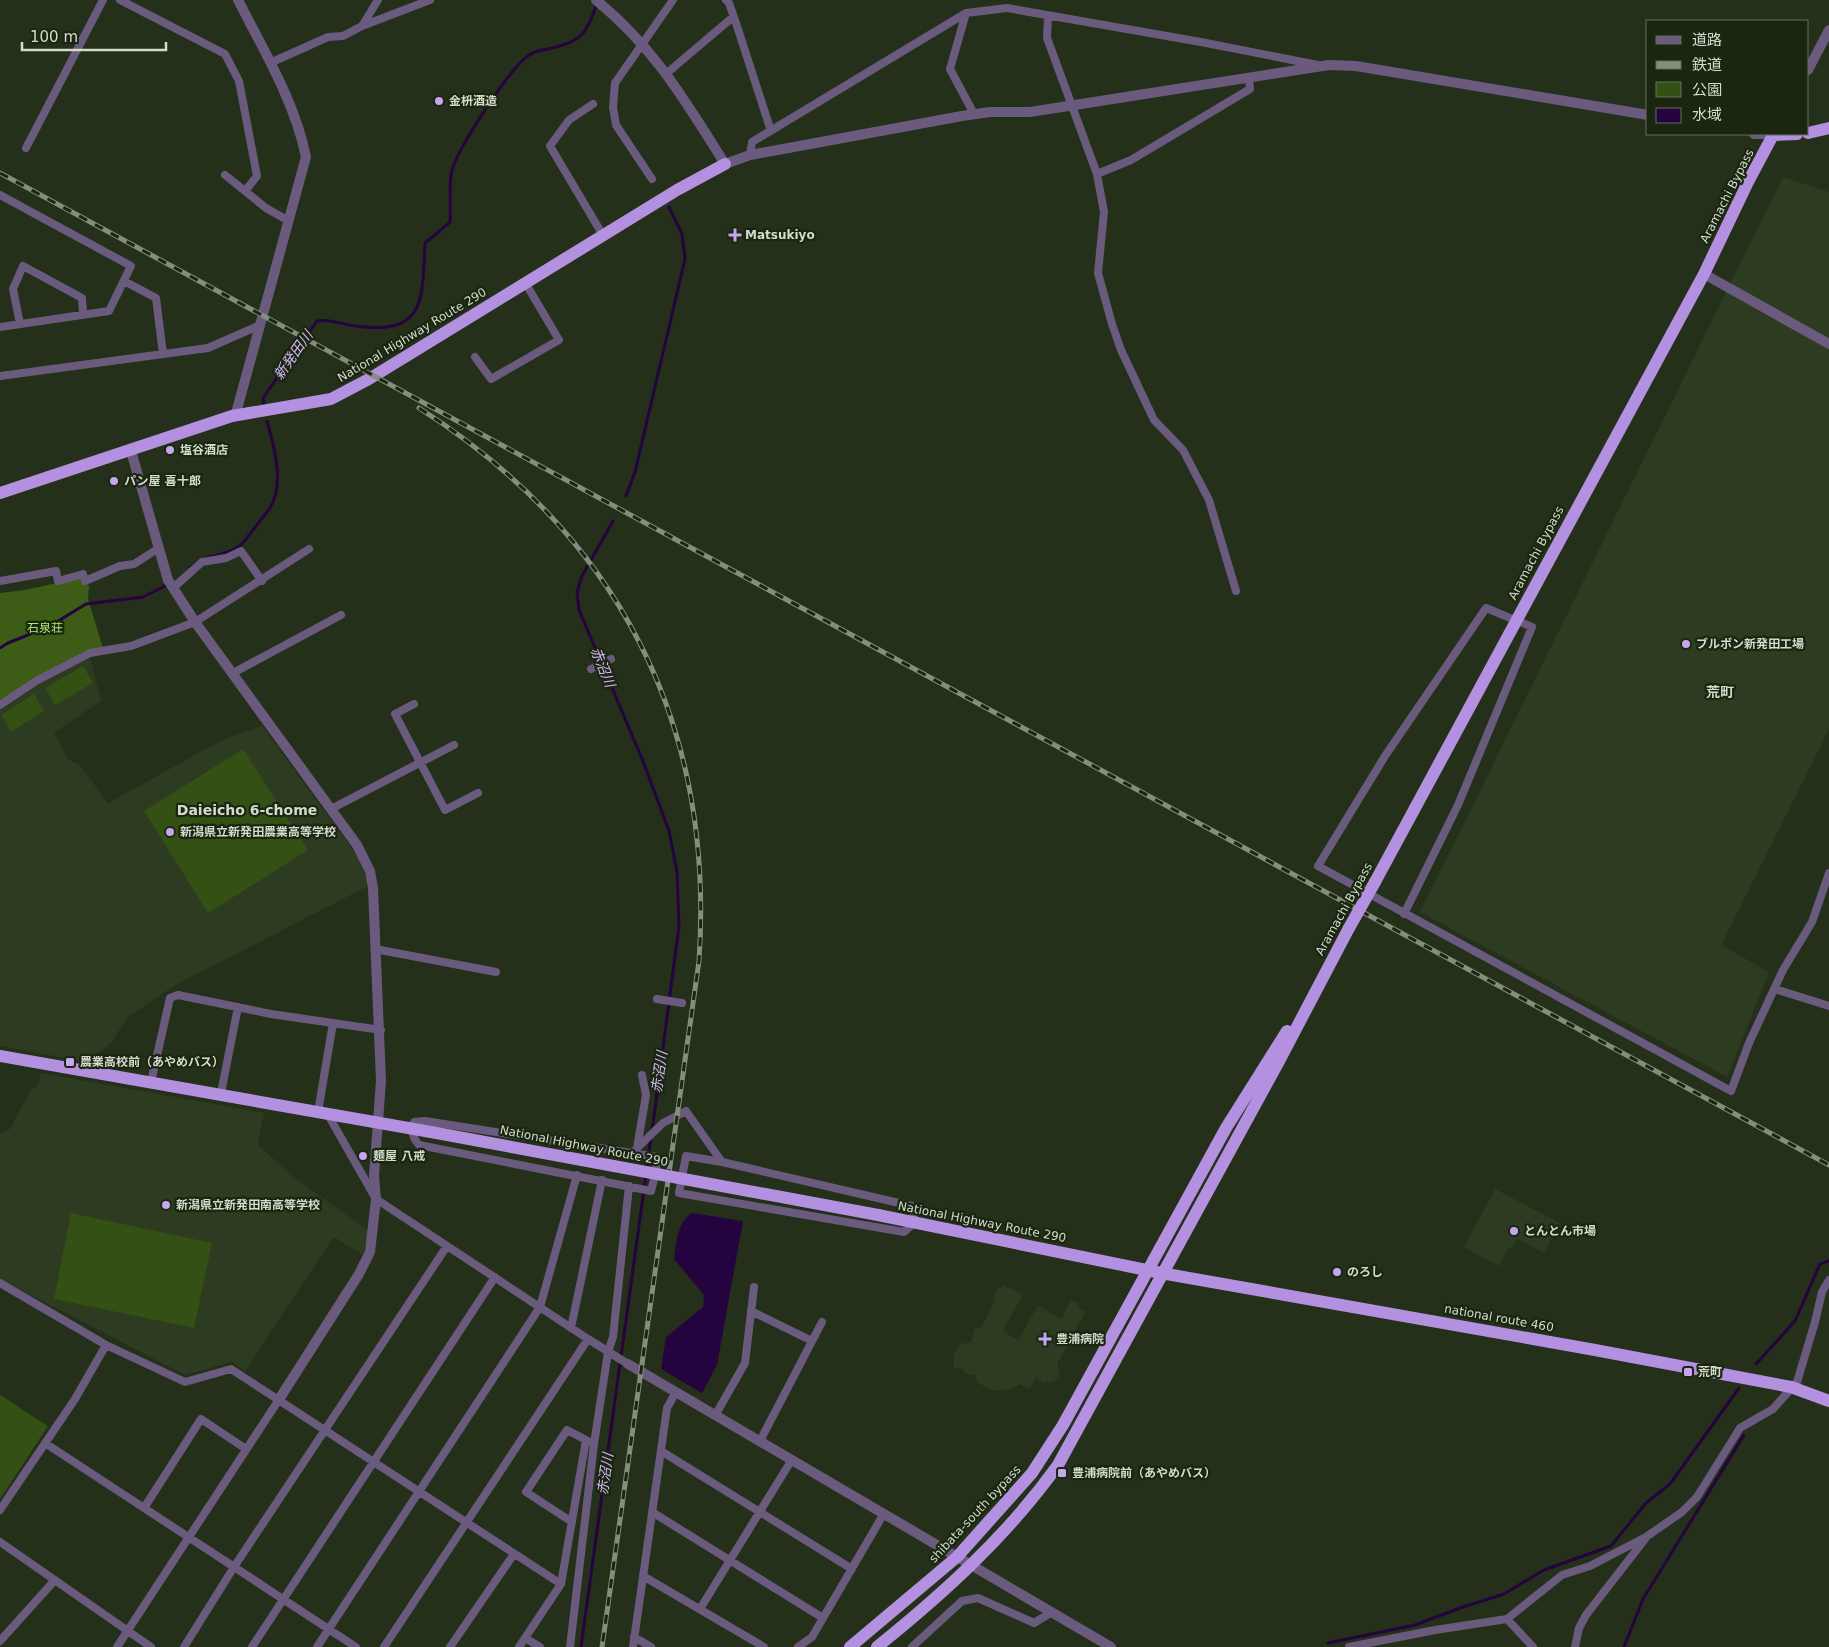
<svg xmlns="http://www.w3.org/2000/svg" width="1829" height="1647" font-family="'DejaVu Sans','Noto Sans JP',sans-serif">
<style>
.built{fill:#2d3b20}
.green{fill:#345014}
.forest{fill:#3d5d16}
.water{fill:#24033e}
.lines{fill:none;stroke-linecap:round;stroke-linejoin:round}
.stream{stroke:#24033e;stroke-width:3}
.minor{stroke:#6a5b7e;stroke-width:8}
.tertiary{stroke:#6a5b7e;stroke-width:10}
.trunk{stroke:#b490e0;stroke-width:12}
.rail-casing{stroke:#848e7c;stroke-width:5}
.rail{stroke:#1b2611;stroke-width:3;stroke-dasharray:9;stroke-linecap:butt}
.trunk-bridge{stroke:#b490e0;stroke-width:12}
.poi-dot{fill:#c7a6f0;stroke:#1b2611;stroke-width:2}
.labels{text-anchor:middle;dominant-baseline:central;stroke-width:4.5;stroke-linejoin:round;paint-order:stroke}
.poi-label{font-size:12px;font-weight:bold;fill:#d3dbcd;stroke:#1b2611;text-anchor:start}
.street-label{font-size:12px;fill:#d3dbcd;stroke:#1b2611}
.park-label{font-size:12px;fill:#ace772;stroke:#1b2611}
.water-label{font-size:14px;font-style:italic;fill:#d5b8fa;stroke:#1b2611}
.neighbourhood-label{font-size:14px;font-weight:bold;fill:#d3dbcd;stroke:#1b2611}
</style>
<rect width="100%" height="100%" fill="#24301a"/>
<path class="built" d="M1783 177 1829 192V729L1721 945 1769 972 1727 1077 1420 912Z
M89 654 101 701 54 733 69 760 79 764 108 803 222 740 262 726 361 861 368 886 174 986 128 1017 110 1044 86 1062 0 1046V706Z
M41 1073 264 1113 258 1141 259 1146 295 1178 369 1231 363 1255 334 1237 245 1371 232 1362 185 1375 0 1279V1133L10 1129 31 1089 38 1086Z
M1495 1189 1560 1223 1544 1253 1517 1239 1512 1248 1508 1249 1499 1266 1464 1247Z
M1003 1285 1023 1294 1003 1331 1018 1340 1038 1305 1061 1319 1071 1300 1078 1303 1079 1309 1086 1311 1057 1364 1060 1375 1053 1382 1043 1383 1036 1377 1030 1389 1020 1384 1012 1389 995 1391 978 1383 974 1374 969 1375 960 1368H953L954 1354 961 1344 971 1342 975 1327 980 1329 995 1301 992 1299 998 1288 1001 1289Z"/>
<path class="green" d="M83 666 93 683 55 705 45 688Z
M34 694 44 711 11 732 1 715Z
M243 749 308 850 208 913 144 811Z
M71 1213 212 1243 194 1328 54 1299Z
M0 1395 48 1426 0 1499Z"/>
<path class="forest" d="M80 578 89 586 88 599 103 648 0 704V593L25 590Z"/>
<path class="water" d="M692 1213 743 1221 717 1365 702 1393 661 1369 666 1337 703 1307 704 1295 674 1259C677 1241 677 1223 692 1213Z"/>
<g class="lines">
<path class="stream" d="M264 404 263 398 317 321C331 318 342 325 355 326 427 336 422 299 425 243L450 222C451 206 449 190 451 175 454 152 506 76 524 59 531 52 539 50 548 49 581 42 587 34 597 3
M626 496 635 472 685 259 682 234 669 207
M613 521 582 576 577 592 579 610 643 761 669 831 677 872 679 926 652 1131
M190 568C208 551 221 559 238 547 245 542 251 532 256 526 260 520 266 514 270 508 285 483 274 446 267 421
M0 648 8 643 50 626 86 604 143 597 169 584
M647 1168 651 1137
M1756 1364 1795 1321 1820 1264 1829 1261
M1328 1643 1415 1625 1460 1608 1504 1594 1544 1570 1611 1546 1645 1504 1670 1484 1739 1388
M581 1647 646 1175
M1624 1647 1643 1599 1744 1435"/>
<path class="minor" d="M120 0 225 54 239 81 257 176 245 191
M726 0 729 3 736 23 771 131
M966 13 950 69 974 114
M1048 16 1047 38 1097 174 1104 212 1098 273 1112 324 1121 350 1154 420 1183 450 1209 500 1236 591
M362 26 378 0
M270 63 328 37 343 36 362 26 430 0
M667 73 733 17
M593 104 569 120 550 146 604 237
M26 148 103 0
M750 155 752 142 966 13 1007 8 1201 42 1318 65
M1097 174 1131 160 1250 89 1249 77
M225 175 266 208 287 220
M652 179 616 125 613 107 615 83 673 0
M0 195 131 266 109 311 0 327
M124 281 156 298 163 354
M20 324 13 289 23 266 82 298 83 314
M475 357 491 379 559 340 526 284
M0 376 208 348 260 325
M0 581 56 571 58 581 83 574 85 581 120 566 134 564 159 548
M173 588 202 562 226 558 241 551 262 581
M591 669 611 659
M233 673 341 615
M414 704 395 714 445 810 478 793
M0 705 36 681 90 653 131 646 195 622 309 549
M331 809 454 745
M1404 914 1458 805 1532 627 1486 608 1385 756 1318 866 1731 1091 1749 1043 1783 970 1812 922 1829 873
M375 949 496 972
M1775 989 1829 1006
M657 999 682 1003
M151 1082 170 998 178 995 271 1014 381 1030
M221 1093 238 1007
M318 1112 333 1023
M327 1113 376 1199 588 1339 628 1364
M425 1121 657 1157 656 1172 651 1191 419 1145C413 1138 410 1131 414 1122Z
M637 1148 646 1095 642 1075
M632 1153 663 1123 686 1111 722 1162
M686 1156 722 1162 912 1206 915 1222 904 1232 679 1193Z
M0 1283 106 1345 185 1382 231 1369 561 1584
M751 1311 812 1341
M571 1328 602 1180
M716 1414 745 1363 754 1287
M760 1441 822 1322
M45 1443 356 1647
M661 1451 852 1569
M144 1508 201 1419 246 1449
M0 1510 75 1399 106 1345
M652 1512 823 1618
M572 1522 526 1492 567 1430 586 1440
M0 1542 151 1647
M643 1576 764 1647
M700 1609 791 1461
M1507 1619 1533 1647
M634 1637 651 1647
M525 1638 540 1647
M0 1641 55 1580
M117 1647 278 1401
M184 1647 234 1567 447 1246
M252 1647 495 1277
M317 1647 540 1307 577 1175
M384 1647 588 1339
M450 1647 514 1554
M519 1647 561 1584 586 1440 594 1444
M570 1647 594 1444 608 1352 613 1337 629 1186
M633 1647 667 1408 676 1392
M798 1647 812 1637 883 1515
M912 1647 962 1601 978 1598 1034 1623 1052 1612
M1349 1647 1435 1630 1507 1619 1562 1575 1590 1566 1646 1537 1682 1512 1697 1497 1740 1428 1773 1409 1797 1382 1815 1322 1822 1292 1829 1280
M1575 1647 1579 1628 1586 1615 1645 1539"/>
<path class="tertiary" d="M596 0C654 47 686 102 725 164L750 155 962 116 990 112H1030L1329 65 1356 66 1648 115
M1808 70 1829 30
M1754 134H1774
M1704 274 1829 344
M232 416 236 413 306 157C295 102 263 49 238 0
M131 451 168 580 195 622 357 845 370 871 373 888 381 1081 374 1176 376 1199 370 1252 359 1274 278 1401
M628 1364 1111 1647"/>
<path class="trunk" d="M1808 133 1829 128
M0 493 232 416 331 399 369 379 677 190 725 164
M1375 882 1704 274 1748 182 1773 135 1797 134
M0 1056 431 1132
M878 1215 1161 1273 1595 1350 1791 1387 1829 1401
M850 1647 957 1557 1032 1473 1063 1425 1226 1128 1287 1031
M877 1647C944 1593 1007 1536 1058 1465L1278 1063 1349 928"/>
<defs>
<path id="rail" d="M0 173 1829 1165
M419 408C619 535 715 725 699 961L602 1647"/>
</defs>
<use href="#rail" class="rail-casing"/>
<use href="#rail" class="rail"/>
<path class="trunk-bridge" d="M1349 928 1375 882
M431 1132 878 1215"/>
</g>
<g class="poi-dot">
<circle cx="439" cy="101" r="5"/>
<path d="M732.5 227.5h5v5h5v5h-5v5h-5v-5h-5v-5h5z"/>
<circle cx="170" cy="450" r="5"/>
<circle cx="114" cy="481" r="5"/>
<circle cx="1686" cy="644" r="5"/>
<circle cx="170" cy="832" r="5"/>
<rect x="65" y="1057" width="10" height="10" rx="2.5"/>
<circle cx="363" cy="1156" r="5"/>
<circle cx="166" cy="1205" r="5"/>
<circle cx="1514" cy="1231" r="5"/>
<circle cx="1337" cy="1272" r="5"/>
<path d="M1042.5 1331.5h5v5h5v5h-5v5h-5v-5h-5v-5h5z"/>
<rect x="1683" y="1367" width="10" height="10" rx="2.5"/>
<rect x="1057" y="1468" width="10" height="10" rx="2.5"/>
</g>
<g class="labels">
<g class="poi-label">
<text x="449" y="101">金枡酒造</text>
<text x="745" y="235">Matsukiyo</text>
<text x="180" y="450">塩谷酒店</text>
<text x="124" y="481">パン屋 喜十郎</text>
<text x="1696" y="644">ブルボン新発田工場</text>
<text x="180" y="832">新潟県立新発田農業高等学校</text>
<text x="80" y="1062">農業高校前（あやめバス）</text>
<text x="373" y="1156">麺屋 八戒</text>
<text x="176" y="1205">新潟県立新発田南高等学校</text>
<text x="1524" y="1231">とんとん市場</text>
<text x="1347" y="1272">のろし</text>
<text x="1056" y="1339">豊浦病院</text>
<text x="1698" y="1372">荒町</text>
<text x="1072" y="1473">豊浦病院前（あやめバス）</text>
</g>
<g class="street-label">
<text transform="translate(1727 196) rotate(-63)">Aramachi Bypass</text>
<text transform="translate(412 335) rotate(-31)">National Highway Route 290</text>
<text transform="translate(1536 553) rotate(-62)">Aramachi Bypass</text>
<text transform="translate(1344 909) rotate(-61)">Aramachi Bypass</text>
<text transform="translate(584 1146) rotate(11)">National Highway Route 290</text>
<text transform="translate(982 1222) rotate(11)">National Highway Route 290</text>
<text transform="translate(1499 1318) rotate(10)">national route 460</text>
<text transform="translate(975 1514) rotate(-47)">shibata-south bypass</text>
</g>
<g class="park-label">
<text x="45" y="628">石泉荘</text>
</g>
<g class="water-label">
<text transform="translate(293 355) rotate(-55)">新発田川</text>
<text transform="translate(603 667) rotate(68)">赤沼川</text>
<text transform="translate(659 1072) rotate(-82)">赤沼川</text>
<text transform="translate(605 1474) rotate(-82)">赤沼川</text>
</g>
<g class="neighbourhood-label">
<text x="1720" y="692">荒町</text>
<text x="247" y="810">Daieicho 6-chome</text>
</g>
</g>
<rect x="1646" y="20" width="162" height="115" fill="#1b2611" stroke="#656e5c"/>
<rect x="1656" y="36" width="25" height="8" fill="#6a5b7e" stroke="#656e5c"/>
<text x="1692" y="45" font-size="15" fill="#d3dbcd">道路</text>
<rect x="1656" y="61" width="25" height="8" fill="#848e7c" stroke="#656e5c"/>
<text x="1692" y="70" font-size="15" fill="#d3dbcd">鉄道</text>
<rect x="1656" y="82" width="25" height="15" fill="#345014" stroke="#656e5c"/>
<text x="1692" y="95" font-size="15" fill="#d3dbcd">公園</text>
<rect x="1656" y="108" width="25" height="15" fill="#24033e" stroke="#656e5c"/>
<text x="1692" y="120" font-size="15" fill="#d3dbcd">水域</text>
<path d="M22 42v8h144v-8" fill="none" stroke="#d3dbcd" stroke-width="2.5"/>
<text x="30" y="42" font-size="15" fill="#d3dbcd" stroke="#1b2611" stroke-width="4" paint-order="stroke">100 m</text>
</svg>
